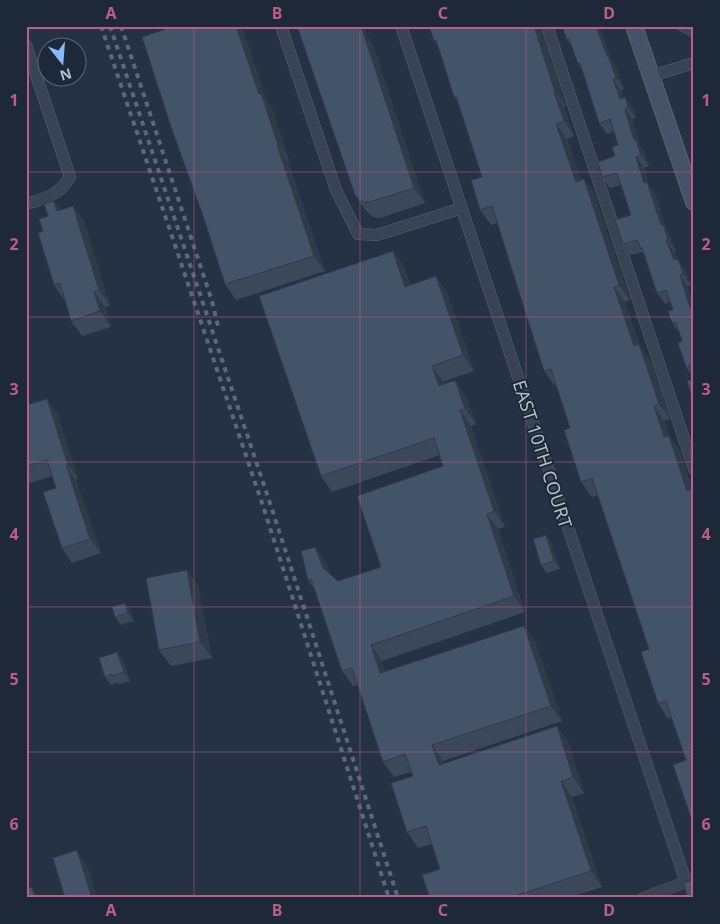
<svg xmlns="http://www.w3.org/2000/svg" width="720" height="924" font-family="'Noto Sans',sans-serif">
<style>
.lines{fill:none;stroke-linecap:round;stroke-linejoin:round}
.street-casing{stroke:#566270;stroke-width:12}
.secondary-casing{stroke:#566270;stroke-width:18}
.street{stroke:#384453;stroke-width:11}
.secondary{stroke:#465366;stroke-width:16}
.rail{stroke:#5a687a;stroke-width:4;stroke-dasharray:5 5;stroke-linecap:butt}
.wall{fill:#3a4859}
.shaded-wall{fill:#303b49}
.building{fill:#445468;stroke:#303b49}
.grid{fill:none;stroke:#bd5b89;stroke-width:1;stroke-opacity:0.55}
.labels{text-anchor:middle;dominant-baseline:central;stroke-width:4;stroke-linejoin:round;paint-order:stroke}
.street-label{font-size:18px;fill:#b5bfcd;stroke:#1d2938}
.neatline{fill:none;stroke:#bd5b89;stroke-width:2}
.grid-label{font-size:16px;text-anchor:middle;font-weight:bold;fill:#bd5b89}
</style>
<rect width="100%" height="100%" fill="#243244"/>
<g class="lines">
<defs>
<path id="street" d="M281 26 336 190 358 234 377 235 462 208
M401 26 686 882
M547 26 694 469
M26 45 70 177C58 196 46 198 26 204
M651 76 694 63
M643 898 694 879"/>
<path id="secondary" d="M634 26 694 202"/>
</defs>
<use href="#street" class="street-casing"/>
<use href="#secondary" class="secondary-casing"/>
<use href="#street" class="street"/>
<use href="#secondary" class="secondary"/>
<path class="rail" d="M101 26 263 506 389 898
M110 26 271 506 398 898
M121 26 212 301 218 326"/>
</g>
<path class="wall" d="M297 26H364L367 37 373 45 425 203 380 218 373 217 366 211 355 195Z
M429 26H540L566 107H564L574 136 567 139 581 181 584 179 595 195 630 300 625 302 639 344 650 360 670 419 664 421 669 436 680 451 692 489 694 488V822L691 818 686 760 671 717 668 719 658 703 649 649 598 495 592 497 581 482 570 428 557 386H555L544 371 497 223 491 225 480 210 482 177 457 100 454 97 438 46 434 41Z
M562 26 612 62 616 67 624 89 621 90 623 97H625L633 108 636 118 632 119 634 125 640 146 644 151 649 166 644 168 649 186 655 193 666 230 670 235 676 251H674L677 259 685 270 691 285 687 286 694 306V378L686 367 682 341 680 334 672 323 673 310 670 302 665 304 657 293 643 252 631 255 623 244 631 215 621 185 610 188 602 177 615 156 618 145 614 132 607 134 599 123 583 72 578 64 572 48 567 40Z
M670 26H694V39Z
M268 103 272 109 289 160 288 161 325 271 236 300 225 284Z
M73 206 84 221 110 306 105 307 111 327 82 336 71 321 65 301 54 285 43 231 48 216 60 210Z
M393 251 404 266 410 285 447 292 474 371 443 382 444 384 466 396 476 424 471 426 505 527 498 529 525 612 382 661 385 672 524 626 535 641 562 721 443 761 444 764 557 726 568 742 584 793 572 797 602 887 568 898H430L440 869 432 844 418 848 407 832 413 776 411 772 394 777 383 762 358 685 353 686 342 671 315 590 308 580 315 547 326 563 331 575 338 581 381 567 443 466 440 455 332 492 321 476Z
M47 399 57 413 78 479 76 480 101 553 72 563 62 548 56 488 52 476 27 484 26 483V405Z
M546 535 552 544 560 569 547 573 541 565Z
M187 570 198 586 212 658 171 666 159 650Z
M125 603 131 611 134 621 121 625 115 617Z
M123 660 130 681 119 684 117 683 111 685 105 677Z"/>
<path class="shaded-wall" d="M236 26H242L268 103 272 109 289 160 278 145 259 94Z
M358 26H364L367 37 373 45 425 203 414 188Z
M534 26H540L566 107 555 92Z
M596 26H600L612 62 616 67 624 89 616 78 607 56Z
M694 26V36L691 32Z
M613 79 621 90 626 107 620 99Z
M554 92 564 107 574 136 564 121Z
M625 97 633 108 636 118 628 107Z
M625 108 632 119 640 146 644 151 649 166 641 155 634 140Z
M556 124 567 139 586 198 576 182Z
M277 145 288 161 325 271 314 256Z
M636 157 644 168 649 186 655 193 666 230 670 235 676 251 668 240 661 225 644 183Z
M584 179 595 195 630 300 619 285Z
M54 201 65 216 57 211Z
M73 206 84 221 110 306 99 290Z
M666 240 674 251 681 271 674 260Z
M393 251 404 266 416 302 405 287Z
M678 259 685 270 691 285 683 274Z
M680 275 687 286 694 306V313L690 308Z
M436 276 447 292 474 371 463 355Z
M614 287 625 302 644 361 634 346Z
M94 292 105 307 111 327 100 311Z
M639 344 650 360 670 419 659 404Z
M432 366 443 382 450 401 439 386Z
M455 380 466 396 476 424 465 409Z
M47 399 57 413 78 479 68 465Z
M654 406 664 421 675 452 664 437Z
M460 410 471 426 505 527 494 511Z
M669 436 680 451 694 493 687 491Z
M66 465 76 480 101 553 90 539Z
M487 514 498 529 525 612 514 596Z
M546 535 552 544 560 569 554 561Z
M315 547 326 563 334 584 323 568Z
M187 570 198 586 212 658 200 642Z
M125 603 131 611 134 621 128 613Z
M524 626 535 641 562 721 551 706Z
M371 645 382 661 391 689 380 673Z
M117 652 123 660 130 681 124 672Z
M557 726 568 742 584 793 573 777Z
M432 745 443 761 450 781 439 765Z
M561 781 572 797 602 887 591 871Z
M77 850 87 865 98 898H92Z
M32 887 39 898H35Z"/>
<path class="building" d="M175 26H236L259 94 261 93 278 145H277L314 256 225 284 202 213 171 127 142 37Z
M297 26H358L359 30 362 29 414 188 369 202H362L355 195Z
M429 26H534L555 92H554L564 121 556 124 576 182 584 179 619 285 614 287 634 346 639 344 659 404 654 406 664 437 669 436 687 491 694 488V504L692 505 694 509V818H691L673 765 686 760 666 701 658 703 641 652 649 649 592 478 581 482 564 430 570 428 551 369 544 371 492 206 480 210 471 180 482 177 456 96 454 97 436 40 434 41Z
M562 26H596L607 56H608L616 78 613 79 620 99 625 97 628 107 625 108 626 114 634 140H636L641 155 636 157 644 183 647 182 661 225 663 224 668 240H666L674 260 678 259 683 274 680 275 690 308 693 306 694 309V364L686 367 678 343 682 341 676 322 672 323 668 311 673 310 666 290 657 293 642 248 641 249 637 240 623 244 615 220 631 215 617 173 602 177 598 162 615 156 612 147 618 145 610 119 599 123 580 63 578 64 569 39 567 40Z
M680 26H694L691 32Z
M694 89V97L691 90Z
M54 201 57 211 73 206 99 290 94 292 100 311 71 321 60 283 54 285 38 233 43 231 39 219 48 216 44 204Z
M393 251 405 287 436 276 463 355 432 366 439 386 455 380 465 409 460 410 494 511 487 514 514 596 371 645 380 673 524 626 551 706 432 745 439 765 557 726 573 777 561 781 591 871 509 898H430L422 875 440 869 426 826 407 832 391 783 413 776 405 754 383 762 352 668 342 671 311 579 308 580 301 551 315 547 323 568 338 581 381 567 357 496 443 466 434 438 321 476 259 296Z
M694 379V406H693L690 397H692L687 381Z
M47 399 68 465H66L90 539 62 548 43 492 56 488 47 460 26 466V405Z
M546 535 554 561 541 565 533 539Z
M187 570 200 642 159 650 146 578Z
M125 603 128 613 115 617 112 607Z
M117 652 124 672 113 676 112 674 105 677 99 658Z
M77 850 92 898H65L53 858Z
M694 880V898H688L683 883Z
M32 887 35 898H26V889Z"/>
<path class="grid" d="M194 26V898M360 26V898M526 26V898M26 172H694M26 317H694M26 462H694M26 607H694M26 752H694"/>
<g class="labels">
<g class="street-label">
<text transform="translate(543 454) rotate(72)">EAST 10TH COURT</text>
</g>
</g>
<rect width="720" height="924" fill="none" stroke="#1d2938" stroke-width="55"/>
<g transform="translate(62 62) rotate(163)"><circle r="24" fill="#1d2938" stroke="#5a6574"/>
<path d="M0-4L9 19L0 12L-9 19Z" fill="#88baff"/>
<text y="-8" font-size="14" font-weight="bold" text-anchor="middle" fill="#b5bfcd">N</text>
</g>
<rect x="28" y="28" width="664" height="868" class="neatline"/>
<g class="grid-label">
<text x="111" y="19">A</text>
<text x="277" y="19">B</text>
<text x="443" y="19">C</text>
<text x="609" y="19">D</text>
<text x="14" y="106">1</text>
<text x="706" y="106">1</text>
<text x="14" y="250">2</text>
<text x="706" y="250">2</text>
<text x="14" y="395">3</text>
<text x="706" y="395">3</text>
<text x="14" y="540">4</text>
<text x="706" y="540">4</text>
<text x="14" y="685">5</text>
<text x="706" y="685">5</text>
<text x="14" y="830">6</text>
<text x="706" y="830">6</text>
<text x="111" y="916">A</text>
<text x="277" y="916">B</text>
<text x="443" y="916">C</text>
<text x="609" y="916">D</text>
</g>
</svg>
